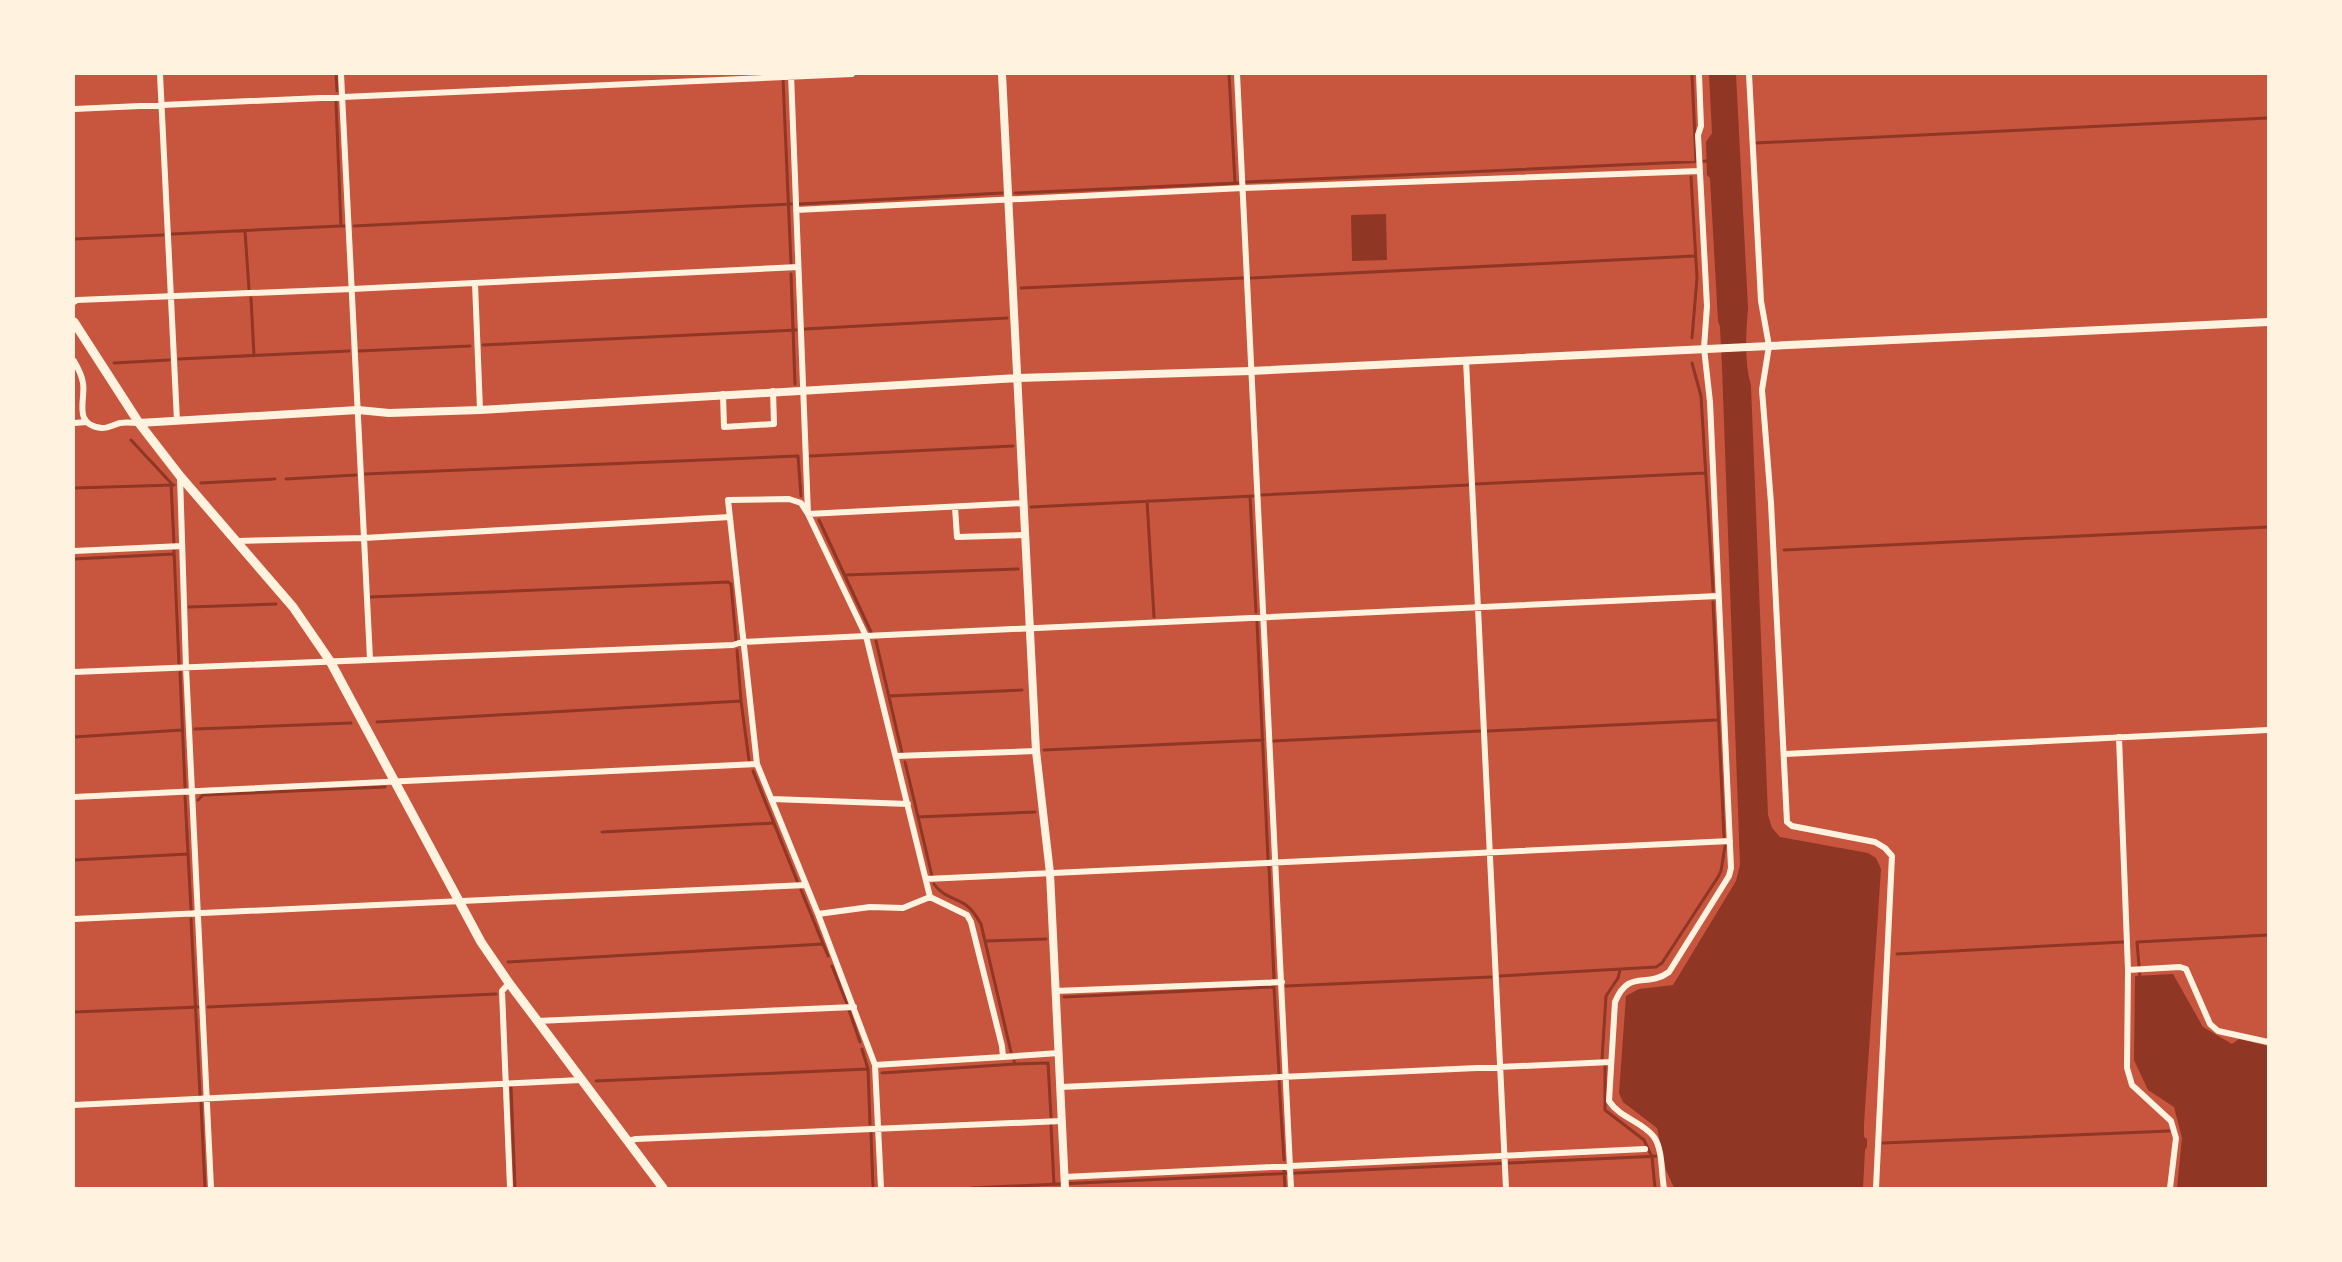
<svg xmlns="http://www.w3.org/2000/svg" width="2342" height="1262" font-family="'PT Sans Narrow',sans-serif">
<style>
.water{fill:#8f3625}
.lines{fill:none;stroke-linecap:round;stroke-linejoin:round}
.stream{stroke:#8f3625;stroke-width:3}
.minor{stroke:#fff3e0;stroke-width:6}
.tertiary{stroke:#fff3e0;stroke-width:8}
.secondary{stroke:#fff3e0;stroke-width:9}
</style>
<rect width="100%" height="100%" fill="#c8553d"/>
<path class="water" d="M1709 74H1736L1748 308C1746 333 1744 361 1751 386L1768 815 1772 828 1780 837 1868 853 1876 858 1881 869 1864 1124V1137L1867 1139V1147L1865 1150 1863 1188H1674L1666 1170 1657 1128 1623 1102 1619 1093 1626 996 1639 989 1673 985 1736 881 1740 865 1722 367 1720 327 1718 321 1710 178 1707 175 1706 142 1712 133Z
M1386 214 1387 260 1352 261 1351 215Z
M2173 974 2203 1027 2232 1044 2239 1039 2268 1046V1188H2177L2182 1138 2174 1107 2148 1090 2134 1060 2135 976Z"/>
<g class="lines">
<path class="stream" d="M336 74 337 91
M1229 74 1235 183
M1692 74 1696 161
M783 79 791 264
M336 102 341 226H345
M1756 143 2268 118
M1691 177 1697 278 1692 338
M1246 182 1708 161
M1015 193 1239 183
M799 204 1002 193
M354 226 791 204
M245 231 249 289
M172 234 341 226
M74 239 163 235
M791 274 795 384
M1251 278 1695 256
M1021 288 1243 278
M251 298 254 356
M805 329 1007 318
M483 345 796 330
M359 351 470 346
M179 359 349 351
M114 363 169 360
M1692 363 1701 396 1713 591
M131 440 171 483 174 544
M810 456 1013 446
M365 474 798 456 801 496
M286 479 356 475
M201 483 275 479
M1476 484 1705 473
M74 488 174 485
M1260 495 1468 485
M1250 496 1256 612
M1147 501 1154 617
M1031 507 1254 496
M819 520 871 632
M1784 550 2268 527
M174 551 179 664
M74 559 174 554
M845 575 1018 569
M370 597 728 582 731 584 736 640
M1713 602 1724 837
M189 607 276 604
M1257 622 1268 859
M876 641 902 753
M737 650 741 701 749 760
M180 672 185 787
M889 696 1022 690
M377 722 741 701
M195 729 351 723
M1488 731 1717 720
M74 737 182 730
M1273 741 1480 731
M1044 750 1263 740
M905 762 932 876
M753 771 798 883
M185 796 191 910
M198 800 203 795 385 787
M918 817 1035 812
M602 832 774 823
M74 860 188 854
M1269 867 1274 980
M934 884C943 897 954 897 966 905 973 910 977 917 981 924L1011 1052
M801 890 828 956
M191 919 200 1095
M985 941 1046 939
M1897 954 2123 942
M508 962 823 944
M832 966 847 1004
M1500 976 1656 967 1662 963 1718 877 1721 871 1725 846
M2140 978 2137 942 2268 935
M1286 986 1491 977
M1274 988 1279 1073
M1064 997 1274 987
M208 1007 496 994
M849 1010 860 1042
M74 1012 199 1007
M862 1049 868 1069 870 1124
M1602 1059 1606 996 1618 978 1620 970
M1014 1061 1015 1064 1048 1063 1051 1117
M1605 1066V1110L1644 1140 1652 1157 1655 1188
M882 1073 1015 1064
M596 1081 868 1069
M1279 1081 1284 1160
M511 1087 515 1188
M201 1103 205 1188
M1051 1125 1054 1185
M871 1133 873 1188
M1883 1143 2169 1131
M1284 1170 1285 1188
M972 1188 1660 1156"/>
<path class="minor" d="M160 74 177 421
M341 74 370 659
M791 74 808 514 866 636 930 897 967 915 971 922 1002 1046 1003 1057 1059 1053
M1237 74 1291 1188
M1749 74 1761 301 1769 346 1762 390 1771 503 1787 822 1792 826 1875 842 1885 848 1892 856 1876 1188
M74 109 852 74
M796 210 1243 188 1700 171
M475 283 480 410
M74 302 77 300 352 289 798 267
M1466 360 1506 1188
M74 361C78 368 82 375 83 383 86 399 72 425 102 428 109 428 113 425 120 423 126 422 133 423 139 423
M723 394 724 427 774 424 773 391
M74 423 87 422
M180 476 186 667 211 1188
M955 507 957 537 1026 535
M237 541 364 538 730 517
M74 551 182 546
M74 672 733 645 742 642 866 636 1718 596
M2119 737 2128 970 2127 1068 2132 1085 2171 1121 2176 1138 2170 1188
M1785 754 2268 730
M896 756 1036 751
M74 797 757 764
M772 799 908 804
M926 879 1730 841
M818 914 870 907 903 908 930 897
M74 919 806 885
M2128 970 2180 967 2186 969 2210 1024 2218 1031 2268 1042
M509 983 502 991 510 1188
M1055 991 1282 982
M537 1021 854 1007
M875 1065 1003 1057
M1061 1087 1611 1062
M74 1105 581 1080
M627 1141 636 1139 1062 1121
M1064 1177 1645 1149
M881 1188 875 1065 818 914 757 764 728 500 789 499 801 503 808 514 1024 503
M1664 1188C1661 1173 1663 1150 1654 1137 1643 1122 1620 1118 1609 1101L1615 1002C1629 968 1646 989 1669 972L1729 876 1731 868 1710 402 1704 348 1707 306 1698 135 1701 126 1699 74"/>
<path class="tertiary" d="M1002 74 1036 751 1050 873 1065 1188
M139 423 358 410 389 413 480 410 1018 378 1251 371 2268 322"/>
<path class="secondary" d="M74 322 139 423 180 476 293 607 330 661 481 942 509 983 663 1188"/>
</g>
<rect width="2342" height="1262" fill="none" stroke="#fff3e0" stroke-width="150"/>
</svg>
